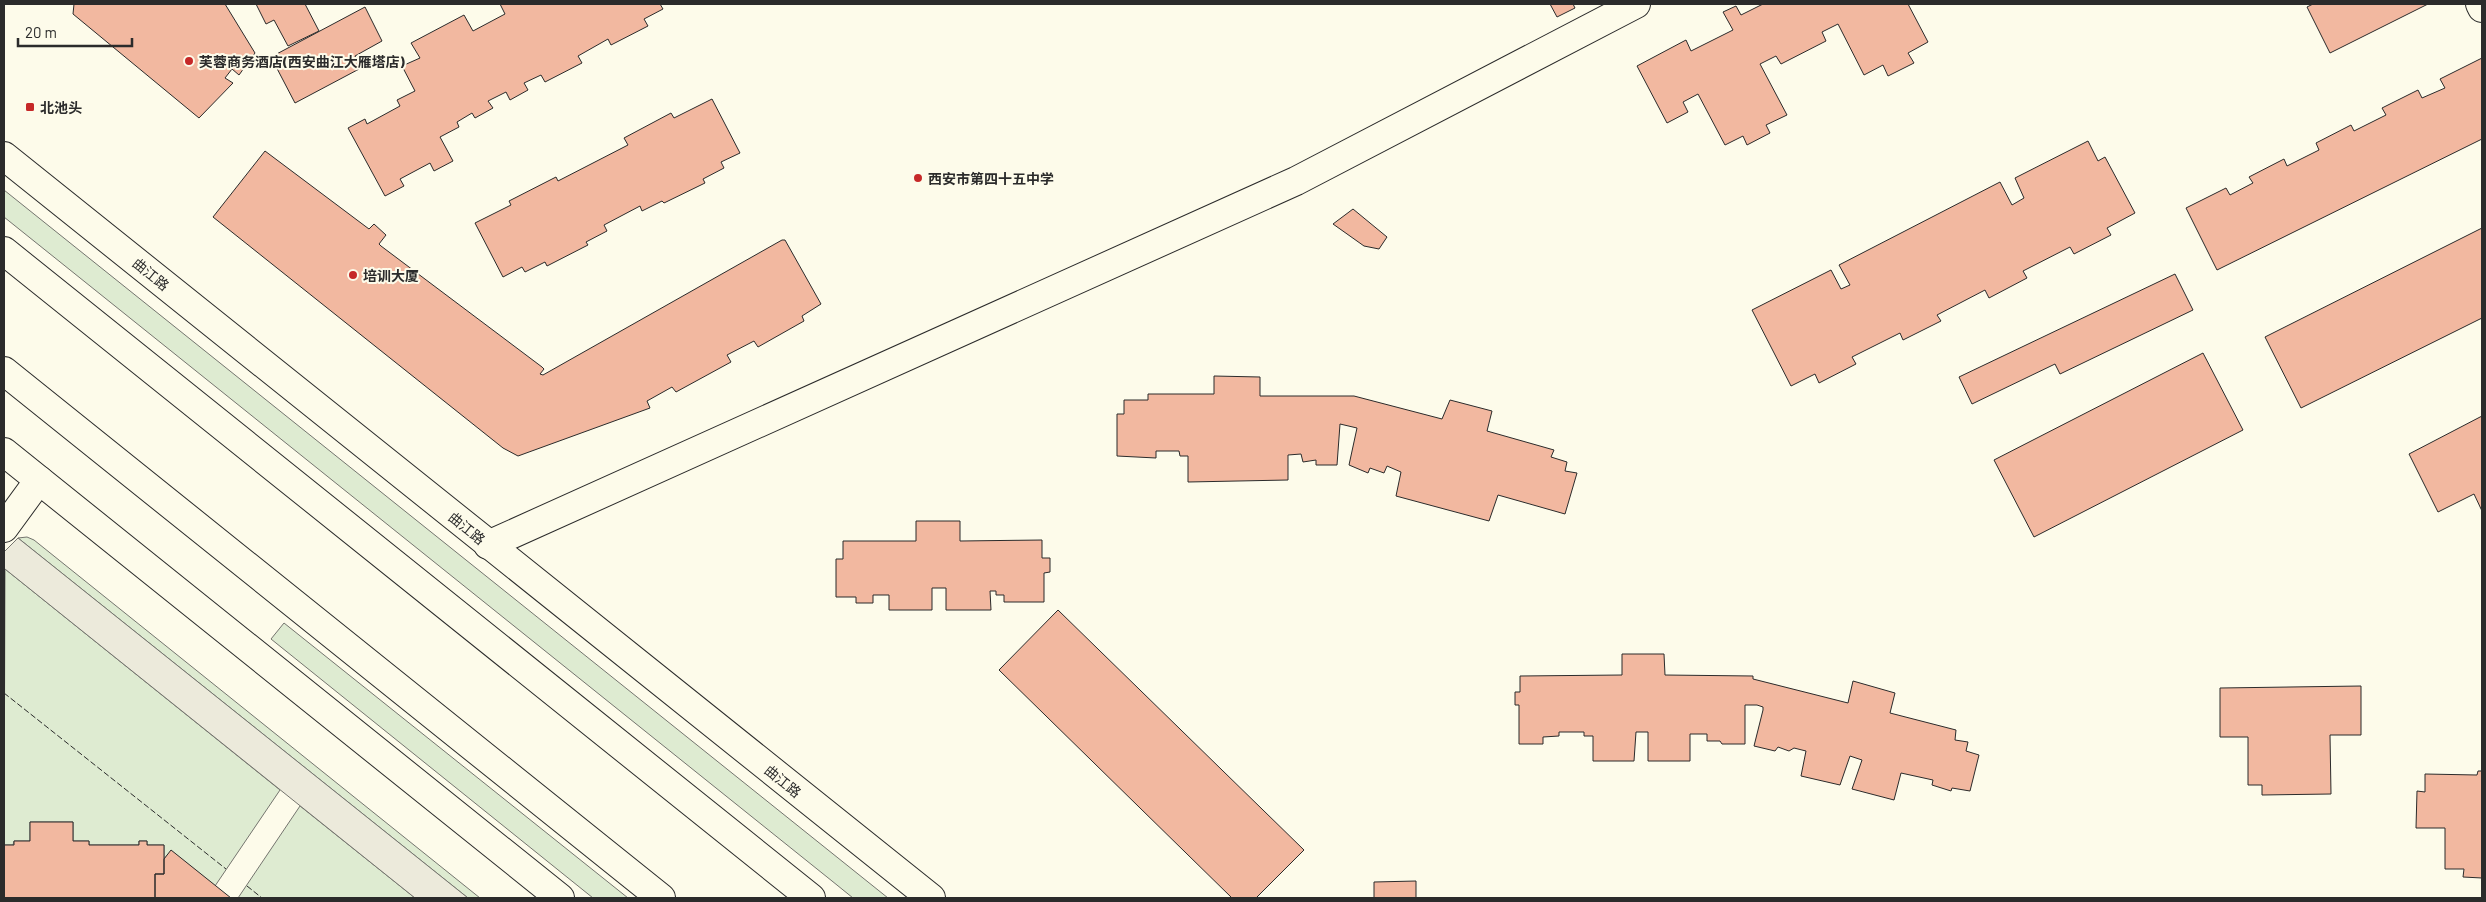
<svg xmlns="http://www.w3.org/2000/svg" width="2486" height="902" font-family="Barlow,'Noto Sans SC',sans-serif">
<style>
.green{fill:#deebd1;stroke:#74746e}
.parking{fill:#eceadb;stroke:#74746e}
.building{fill:#f2b8a0;stroke:#2b2b2b}
.lines{fill:none;stroke-linecap:round;stroke-linejoin:round}
.minor-casing{stroke:#2b2b2b;stroke-width:30}
.secondary-casing{stroke:#2b2b2b;stroke-width:30}
.trunk-casing{stroke:#2b2b2b;stroke-width:30}
.minor{stroke:#fdfbea;stroke-width:28}
.secondary{stroke:#fdfbea;stroke-width:28}
.trunk{stroke:#fdfbea;stroke-width:28}
.fence{stroke:#2b2b2b;stroke-width:1;stroke-dasharray:6 2.5;stroke-linecap:butt}
.poi-dot{fill:#c62828;stroke:#fdfbea;stroke-width:2}
.labels{text-anchor:middle;dominant-baseline:central;stroke-width:4;stroke-linejoin:round;paint-order:stroke}
.poi-label{font-size:14px;font-weight:bold;fill:#2b2b2b;stroke:#fdfbea;text-anchor:start}
.street-label{font-size:14px;fill:#2b2b2b;stroke:#fdfbea}
</style>
<rect width="100%" height="100%" fill="#fdfbea"/>
<path class="green" d="M4 190 888 898H853L832 881 4 217Z
M27 537 34 540 480 898H468L18 538Z
M5 569 280 790 215 886 171 851 164 859V845H147V841H139V845H89V841H73V822H30V841H14L13 845H4Z
M284 623 628 898H593L271 639Z
M300 806 415 898H238Z"/>
<path class="parking" d="M18 538 468 898H415L5 569 4 571V552Z"/>
<path class="building" d="M74 4H225L255 53 239 75 232 69 225 78 233 83 199 118 73 14Z
M256 4H305L319 31 288 46 274 20 266 24Z
M500 4H660L663 9 644 19 648 26 611 45 608 39 578 56 582 63 545 82 541 75 524 83 528 90 510 100 506 92 488 101 493 108 475 118 472 113 457 122 459 127 440 137 453 161 434 171 430 163 400 179 404 186 385 196 348 128 365 119 367 124 400 106 397 100 415 91 402 66 420 58 411 43 464 15 473 31 505 14Z
M1550 4H1573L1575 8 1557 17Z
M1763 4H1908L1928 42 1908 53 1914 63 1888 76 1883 65 1864 75 1838 24 1822 32 1826 41 1781 64 1776 56 1760 64 1787 115 1766 125 1770 133 1747 145 1743 136 1725 145 1698 94 1683 102 1688 112 1667 123 1637 66 1686 40 1691 51 1733 30 1723 12 1736 6 1741 15Z
M2313 4H2428L2330 53 2307 7Z
M365 7 382 41 355 56 361 68 295 103 271 57Z
M2482 58V139L2217 270 2186 208 2226 188 2230 195 2253 183 2249 177 2284 159 2287 166 2319 150 2316 143 2351 125 2354 131 2386 115 2382 108 2418 90 2422 98 2445 88 2440 79Z
M712 99 740 153 721 162 724 168 703 179 705 183 664 203 662 201 642 211 640 206 604 225 607 231 586 242 588 245 547 266 545 262 525 272 522 267 503 277 475 223 511 205 509 201 556 177 558 181 628 145 624 138 671 113 674 118Z
M2088 141 2098 161 2105 157 2135 213 2107 228 2111 235 2074 254 2070 247 2023 271 2027 278 1989 298 1985 290 1937 315 1941 321 1903 340 1900 333 1852 357 1856 364 1819 383 1815 374 1791 386 1752 310 1831 270 1841 289 1850 285 1839 265 2000 182 2012 205 2024 198 2015 178Z
M265 151 369 229 374 224 386 235 379 244 381 246 542 367 544 369 540 374 543 375 782 240H785L821 304 802 316 804 321 758 347 754 341 727 355 731 362 676 392 672 387 647 401 650 408 518 456 503 448 213 217Z
M1353 209 1387 237 1379 249 1364 246 1333 224Z
M2482 228V318L2301 408 2265 337Z
M2175 274 2193 310 2060 374 2055 364 1972 404 1959 377Z
M2203 353 2243 430 2034 537 1994 460Z
M1214 376 1260 377V396H1354L1442 419 1450 400 1492 411 1487 431 1554 450 1551 457 1567 462 1565 471 1577 473 1565 514 1498 495 1489 521 1396 496 1401 472 1387 466 1384 473 1370 468 1368 473 1349 465 1357 428 1340 424 1337 465H1316V460L1303 462 1301 454 1288 455V480L1188 482V456H1180L1179 451H1156V458L1117 456V414H1124V400H1148V394H1214Z
M2482 416V511L2474 494 2438 512 2409 454Z
M916 521H960V541L1042 540V558H1050V572L1044 573V602H1004V595H996V591H990L991 610H946V588H932V610H889V595H873V603H856V597H836V559H843V541H916Z
M1058 610 1304 850 1256 898H1232L999 670Z
M1622 654H1664L1665 675 1753 676V679L1848 703 1853 681 1895 693 1890 713 1956 730 1955 740 1968 742 1966 751 1979 755 1970 791 1952 788 1951 791 1932 785 1933 780 1901 773 1894 800 1852 789 1862 760 1850 756 1840 785 1801 776 1806 751 1794 748 1789 751 1778 747 1775 751 1754 746 1763 710V707L1757 705H1745V744H1722L1720 741H1707V734H1690V761H1648V732H1636L1634 761H1593V736H1584V732H1559V736L1543 737V744H1519V705H1515V692H1520V676L1622 675Z
M2361 686V735H2330L2331 794 2262 795V785H2248V737H2220V688Z
M2478 771H2482V878L2463 877 2464 869H2445V828H2416L2417 791 2425 792V774L2477 775Z
M30 822H73V841H89V845H139V841H147V845H164V874H155V898H4V845H14V841H30Z
M171 850 231 898H155V874H164V859Z
M1416 881V898H1374V882Z"/>
<g class="lines">
<defs>
<path id="minor" d="M2480 4 2482 8
M4 528 39 480
M488 545 1296 181 1636 4"/>
<path id="secondary" d="M4 156 931 898
M4 452 560 898"/>
<path id="trunk" d="M4 251 811 898
M4 371 661 898"/>
</defs>
<use href="#minor" class="minor-casing"/>
<use href="#secondary" class="secondary-casing"/>
<use href="#trunk" class="trunk-casing"/>
<use href="#minor" class="minor"/>
<use href="#secondary" class="secondary"/>
<use href="#trunk" class="trunk"/>
<path class="fence" d="M4 693 226 869
M247 886 262 898"/>
</g>
<g class="poi-dot">
<circle cx="189" cy="61" r="5"/>
<rect x="25" y="102" width="10" height="10" rx="2.5"/>
<circle cx="918" cy="178" r="5"/>
<circle cx="353" cy="275" r="5"/>
</g>
<g class="labels">
<g class="poi-label">
<text x="199" y="61">芙蓉商务酒店(西安曲江大雁塔店)</text>
<text x="40" y="107">北池头</text>
<text x="928" y="178">西安市第四十五中学</text>
<text x="363" y="275">培训大厦</text>
</g>
<g class="street-label">
<text transform="translate(151 274) rotate(39)">曲江路</text>
<text transform="translate(467 528) rotate(39)">曲江路</text>
<text transform="translate(783 781) rotate(39)">曲江路</text>
</g>
</g>
<rect width="2486" height="902" fill="none" stroke="#2b2b2b" stroke-width="10"/>
<path d="M18 38v8h114v-8" fill="none" stroke="#2b2b2b" stroke-width="2.5"/>
<text x="25" y="38" font-size="15" fill="#2b2b2b" stroke="#fdfbea" stroke-width="4" paint-order="stroke">20 m</text>
</svg>
